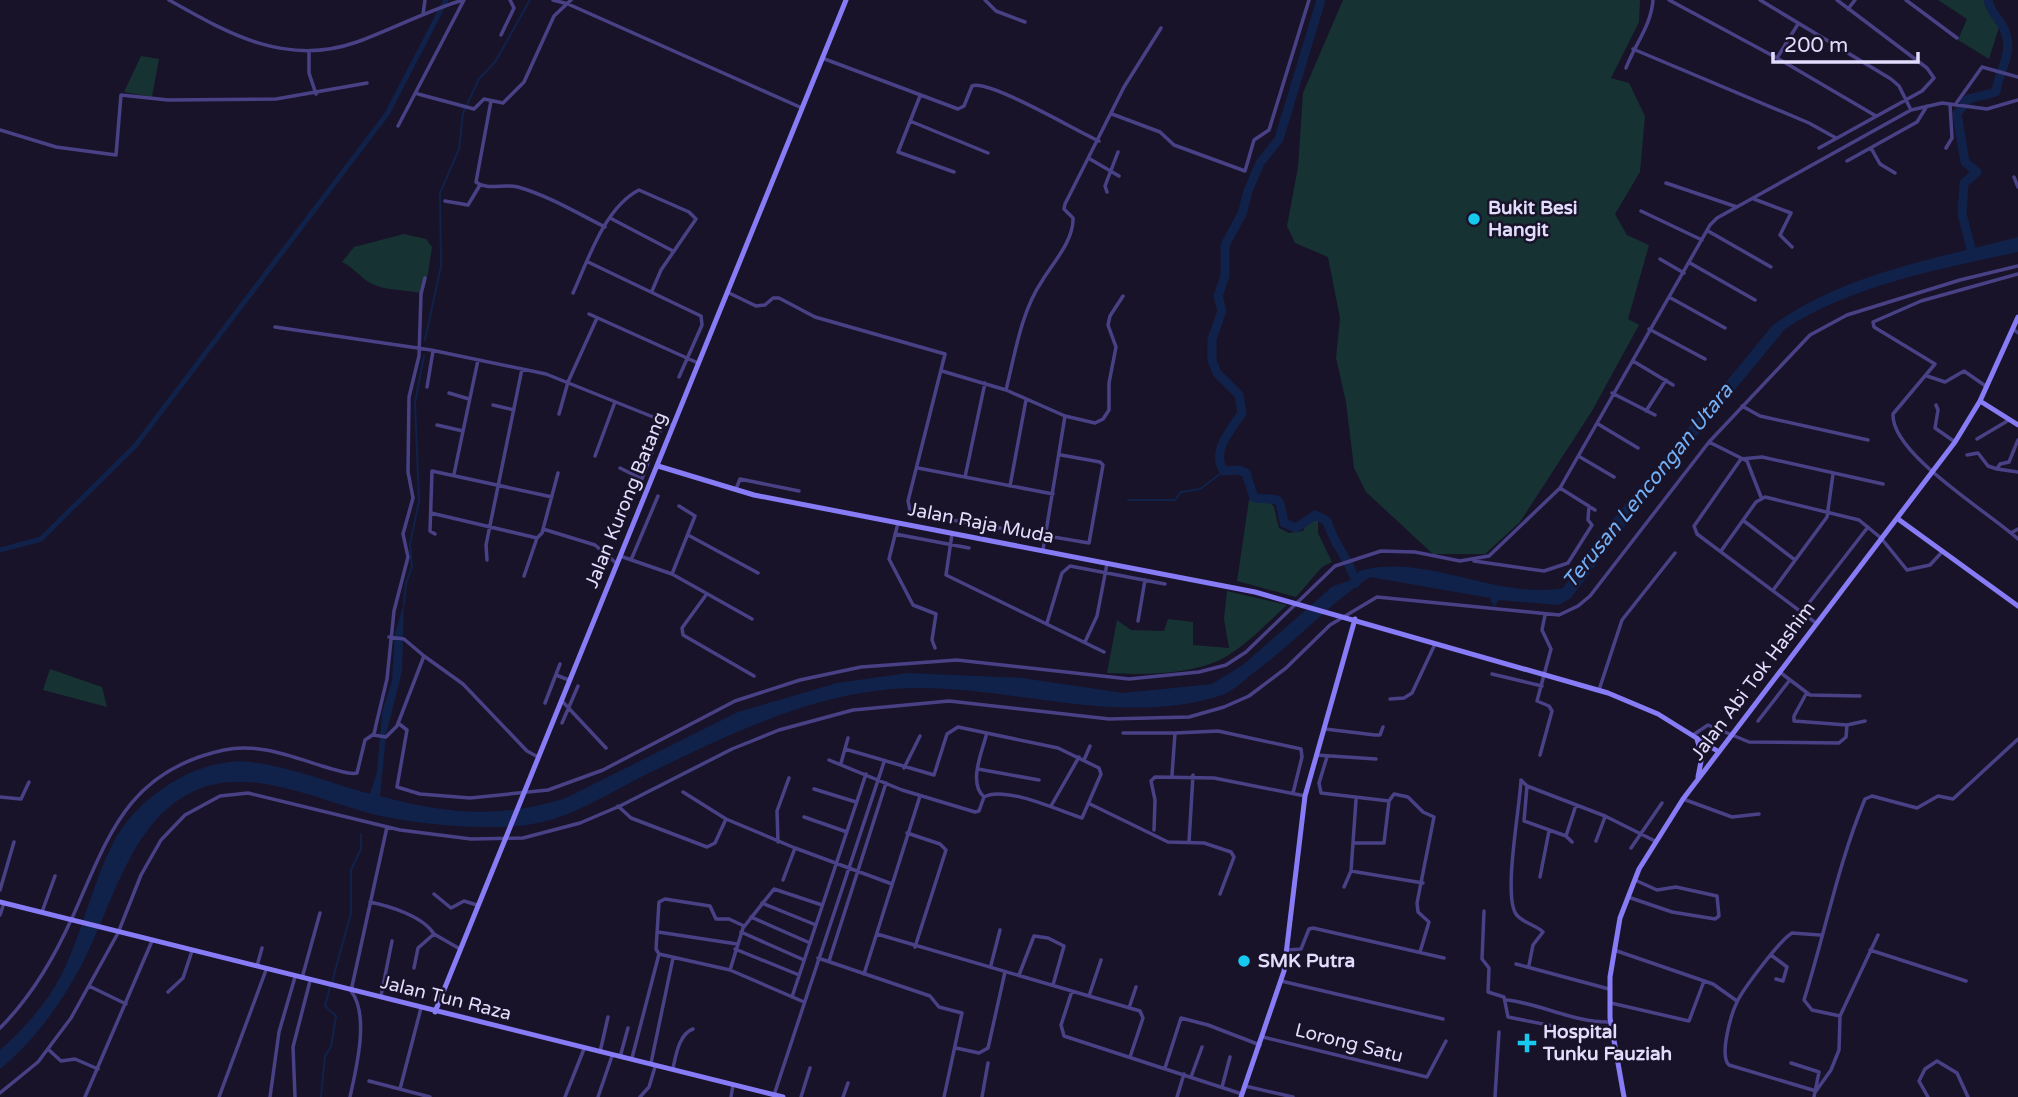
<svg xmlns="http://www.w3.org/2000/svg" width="2018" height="1097" font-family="'Varela Round',sans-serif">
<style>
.green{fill:#163233}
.water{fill:#11224a}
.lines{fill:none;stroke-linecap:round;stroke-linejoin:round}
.stream{stroke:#11224a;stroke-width:2}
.canal{stroke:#11224a;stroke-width:5}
.river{stroke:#11224a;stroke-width:9}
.street{stroke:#494185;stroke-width:3.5}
.secondary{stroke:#877bf6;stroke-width:5}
.poi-dot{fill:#17c9ef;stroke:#181329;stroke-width:2.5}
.labels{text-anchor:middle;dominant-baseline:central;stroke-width:5;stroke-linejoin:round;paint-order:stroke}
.poi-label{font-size:19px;font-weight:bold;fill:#e3ddfd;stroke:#181329;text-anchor:start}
.street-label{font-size:19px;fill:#e3ddfd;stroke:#181329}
.water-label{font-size:21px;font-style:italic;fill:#72aff5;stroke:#181329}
</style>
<rect width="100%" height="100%" fill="#181329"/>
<path class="green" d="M1343 0H1640L1639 22 1611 78 1629 83 1645 116 1640 172 1615 214 1627 235 1649 245 1628 319 1639 325 1592 411 1520 522 1485 554H1433L1366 492 1354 468 1346 402 1336 358 1340 318 1328 257 1295 243 1287 226 1298 167 1303 93Z
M1938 0H1992V5L2001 21 1989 59 1958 40 1967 19Z
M141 56 159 59 152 97 124 92Z
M404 234 426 239 432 247 428 274 420 293C403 289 385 291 370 283 360 277 353 267 342 262L354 247Z
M1249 500H1268L1274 507 1279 528 1289 533 1303 531 1311 517 1318 521V533L1332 562 1322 567 1296 597 1237 581Z
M1227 591 1287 605C1266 624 1245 647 1220 660 1187 675 1142 675 1107 673L1117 620 1131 630 1164 631 1168 619 1193 622V645L1229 648 1224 619Z
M50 669 102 687 107 707 43 690Z"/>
<path class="water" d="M2018 237V252C1940 269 1852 285 1785 329L1644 500 1571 598 1559 605 1499 600 1494 607 1490 598 1370 577C1327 605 1294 644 1252 674 1242 682 1231 693 1219 696 1112 729 1000 680 891 689 803 697 721 738 643 776 602 797 563 823 517 826 470 829 426 825 381 816 323 803 252 764 194 791 130 821 113 905 83 962 61 1004 36 1039 0 1069V1050C26 1027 47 1003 63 972 83 930 92 885 113 843 133 803 186 765 231 762 268 758 332 784 370 794L377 772 382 712 392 681 395 633 404 603 402 671 386 735 380 796C445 814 500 819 566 798L738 712 837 683 908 673 1022 678 1123 693 1212 684 1244 664 1333 586 1355 579 1359 571C1425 552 1495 600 1563 588L1597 539 1772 326C1842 274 1935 259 2018 237Z"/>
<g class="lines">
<path class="stream" d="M425 340 441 266 440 193 459 149 463 113 479 79 495 62 530 0
M1128 500H1175L1181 492 1200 489 1224 471
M404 604 406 583 412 567 410 544 419 501 415 403 424 356
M332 982 351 913V870L361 849V834
M321 1097 325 1056 331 1047 336 1016 325 1006 330 987"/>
<path class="canal" d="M0 550 41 539 135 446 387 114 446 0"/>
<path class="river" d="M1321 0 1279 139 1260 163 1248 191 1242 214 1225 245V276L1218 296 1222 311 1212 339V360L1217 373 1239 395 1242 413C1232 428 1210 452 1224 471L1238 470 1246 473 1254 498C1281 501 1279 493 1284 523L1296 528 1315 515 1327 521C1334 546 1350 559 1356 583
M1973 256 1962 214 1964 183 1977 172 1965 162 1957 114 1968 99 1996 92C1999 69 2015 52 2004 29 1999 18 1990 12 1988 0"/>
<path class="street" d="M169 0C229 34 286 67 357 42 393 29 426 11 463 0
M553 0 568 4 802 108
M985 0 996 11 1025 22
M1669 0 1777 58 1876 116
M1760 0 1891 79 1899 86 1911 110
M1906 0 1957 38
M1848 9 1855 0
M423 14 425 0
M501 35 514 8 510 0
M1633 49 1809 123 1836 138
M309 51V73L316 94
M822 58 958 109 964 106 972 86C987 78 1078 132 1099 141
M1777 58 1798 24
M1626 68C1635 44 1651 26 1653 0
M418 94 474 109 484 99 503 103 524 82 554 16 571 0
M920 96 898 152 954 172
M491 101 476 182C487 191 504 183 518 187 549 196 577 213 605 227
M1955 105 1982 67 2018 77
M1112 114 1160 132 1174 145 1245 171 1254 140 1269 130 1309 0
M910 121 988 153
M398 126 464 0
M0 130 56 147 116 155 121 95 168 100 276 99 367 83
M1819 148 1922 91 1934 78 1927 68 1837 0
M1871 148 1880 164 1895 173
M1946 148 1952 138 1950 104
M1090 159 1119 176
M1847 161 1917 122 1927 106
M2014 177 2018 187
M1666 183 1737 207
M1107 192 1105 186 1118 152
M1754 199 1791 213 1780 235 1792 247
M445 201 468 205 480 185
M1641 211 1702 240
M610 218 673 251
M1708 231 1771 267
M1660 259 1684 273
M588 262 701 316 702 325 679 377
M1690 263 1755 300
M2018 274 1921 301 1873 322 1874 327 1935 364 1893 414C1891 454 1990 513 2018 539
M727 292 756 306 765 305 773 298H779L815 317 945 354 908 501 910 510 916 514 1089 543 1103 465 1100 462 1061 455
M573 293C588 260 605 207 639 190L689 212 696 219 661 270 652 291
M1669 297 1725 328
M589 314 698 363
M275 327 431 350 546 374 673 425
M1649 329 1705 359
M2013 329 2018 333
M1633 361 1673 385
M942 371 1006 390 1065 416 1043 550
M1927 376 1945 382 1964 371 1987 387
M427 387 433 351
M1006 390C1015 354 1021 312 1042 281 1053 263 1074 240 1073 218L1064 209 1065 204 1124 87 1161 28
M449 393 469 399
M1612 393 1655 415
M493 405 514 410
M1936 405 1938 410 1935 428 1955 442
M1742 406 1760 416 1868 440
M1646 411 1666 380
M559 414 568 382 597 318
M1065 416 1095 423 1103 419 1109 410V383L1116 347 1108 325 1110 316 1123 296
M1598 424 1638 448
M437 425 463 431
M1977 439 2009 420
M1709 442 1747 461 1761 497
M1967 455 1978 453 1988 466 1997 469 2000 464 2009 462 2018 440
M595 456 615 402
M1580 457 1614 477
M620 468 642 479 664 421
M918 468 1053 494
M1997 469 2018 472
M454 474 478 360
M965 477 985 383
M1010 486 1026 400
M1560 488 1595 510
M736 489 740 479 799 491
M431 513 537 538
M1744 521 1795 560
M898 523 889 559 913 605 936 614 932 640 935 648
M543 529 595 545 616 563
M2011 533 2018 529
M435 534 430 531 432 471 552 497
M895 534 969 548
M952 534 946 575 1104 652
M688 535 758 573
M1721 551 1756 502 1765 497 1859 520 1881 538 1907 570 1930 565 1942 552
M620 556 672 574 752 619
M487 560 486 545 522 369
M631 560 658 496
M1474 561 1544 571 1568 563 1592 525 1588 520 1589 506
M672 574 695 516 679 506
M524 576 537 538 542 533 558 473
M1774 589 1827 517 1833 474
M706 595 682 628 683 635 754 676
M1802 612 1868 527
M1138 621 1145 580
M1047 623 1062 573 1070 566 1165 584
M1816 623 1697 534 1694 526 1741 459 1762 457 1883 484
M389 637 404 639 424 656
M1085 642 1097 616 1107 564
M1781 673 1810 695 1860 696
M1492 674 1542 686
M556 675 569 680
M1599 690 1622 620 1675 553
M1806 694 1794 716V721L1847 725 1865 721
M1390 699 1404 698 1412 693 1435 644
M562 701 606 748
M545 703 560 664
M1758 721 1789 681
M398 723 407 730 397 787 420 794 470 798 548 790 603 770 735 701 800 680 861 667 957 660 1129 679 1199 672 1226 665 1246 652 1335 566 1381 551 1415 552 1460 561 1489 556 1560 488 1710 225 1717 218 1911 110 1942 103 1987 109 2018 100
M562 723 578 686
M1325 729 1375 735H1380L1383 727
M1123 733H1175
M373 735 386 737 397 726 424 656 463 684 527 751 538 757
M1693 735 1708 725 1749 742 1839 743 1846 737 1847 725
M1316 755 1376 759
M1540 755 1552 711 1549 706 1537 701 1551 649 1542 630 1545 615
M1327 757 1319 783 1321 793 1389 801 1384 843H1353
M829 760 902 790 975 812 979 811 984 797C1004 785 1060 811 1082 818L1101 774 1099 768 1058 748 958 727 947 734 934 775 845 749
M1084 760 1090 746
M841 763 848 738
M904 768 920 736
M978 769 1039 780
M1172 775 1175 733 1218 731 1301 749 1302 757 1293 793
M1521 780C1520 807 1503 895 1516 914 1521 922 1536 925 1543 932L1533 945 1529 965
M1521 780 1527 786 1605 816 1655 841
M1527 786 1524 821 1566 836 1572 842
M814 789 856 802
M683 792 726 819
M0 797 21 799 29 782
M984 797C968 783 982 752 986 736
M1683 799 1732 817 1759 814
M1389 801 1394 794 1408 797 1423 812 1434 817 1417 903 1418 912 1429 922 1420 952
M1090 804 1168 842 1204 843 1231 852 1234 857 1220 894
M618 806 631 818 707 847 715 843 726 819 795 848 892 884
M1051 806 1079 757
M804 817 847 832
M1154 830 1155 800 1151 781 1155 777 1214 778 1305 796
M907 833 940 844 946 850 915 947
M1566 836 1576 805
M1596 841 1605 817
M778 842 777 811 789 778
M1189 842 1193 775
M1631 848 1662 803
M1351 871 1423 883
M1540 877 1549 831
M783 880 795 848
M1344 887 1351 871 1356 800
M0 890 14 842
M434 894 451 908 464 901 477 905
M1628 897 1672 912 1715 919 1719 916 1717 896 1676 887 1657 890 1635 880
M370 902C389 906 423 916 434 934
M762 903 816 925
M1484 911 1482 959 1489 968 1488 992 1504 997 1508 1017 1583 1032 1613 1031
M42 912 55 876
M0 915 4 903
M751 917 810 943
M658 932 737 944
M741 932 804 960
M877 934 1140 1011 1143 1018 1130 1057
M735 949 799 975
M1288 950 1301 949 1309 929 1313 928 1444 958
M1614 950 1713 984 1737 1001
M1870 950 1966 981
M659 954 730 970 804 1002
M1771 955 1787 967 1783 981 1776 979
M818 958 930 996 939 1007 962 1013 944 1097
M829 961 886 783
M1516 964 1609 989
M991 965 1000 930
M257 966 262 948
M414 968 418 948 434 934 460 949
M730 970 743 928 774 889 822 905
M864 974 920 796
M1019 975 1034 936 1048 938 1064 946 1053 985
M302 978 320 913
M1281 981 1443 1019
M89 986 126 1004
M1072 991 1061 1025 1064 1036 1242 1094
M168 992 183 978 192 951
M381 996 392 941
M1089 996 1101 960
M792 997 866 774
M1507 1000C1542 1004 1575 1023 1610 1022
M1611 1003 1689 1021 1704 981
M1129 1008 1136 987
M1840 1016 1812 1010 1804 1000C1825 933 1838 864 1865 799L1872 796 1917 808 1938 796 1953 799 2018 739
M0 1028C32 996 54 958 72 918 108 838 126 771 224 750 261 742 297 759 332 769 341 771 350 775 357 773L365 740 374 734 376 725 387 679 394 611 408 557 403 534 413 498 408 472 409 397 419 356 421 294 425 278
M1263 1037 1427 1077 1446 1041
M956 1048 979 1053 988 1048 1005 972
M49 1050 61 1061 75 1059 98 1069
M600 1052 608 1017
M620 1057 628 1028
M632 1058 659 954 656 949 659 902 665 899 710 906 716 919H729L744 926
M651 1063 673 958
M1791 1063 1819 1072 1814 1097
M673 1068C676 1055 679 1034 693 1029
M1165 1068 1181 1018 1208 1025 1260 1045
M1191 1077 1202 1047
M369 1081 430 1097
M1245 1086 1293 1097
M1222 1087 1230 1057
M400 1089 421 1008
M1816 1091 1729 1065C1719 1056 1731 1014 1737 1002 1743 989 1780 940 1792 933L1820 935
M1816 1091 1831 1070 1839 1050 1840 1016 1878 935
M0 1093 38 1062 71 1018 118 933 141 875 161 840 185 815 220 796 248 793 400 830 471 839 523 838 580 823 620 806 732 749 779 730 853 710 949 701 1109 719 1189 717 1224 707 1249 696 1286 668 1330 625 1377 597 1559 615 1578 606 1590 596 1709 442 1810 335 1847 315 1960 280 2018 266
M774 1095 884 762
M85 1097 152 941
M219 1097 266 970
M270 1097 279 1032 295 977
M295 1097 293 1047 310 981
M350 1097C356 1069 370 1015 351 991L387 827
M565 1097 584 1049
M598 1097 612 1056
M640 1097 649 1087 655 1067
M731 1097 733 1085
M801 1097 810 1068
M843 1097 848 1083
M982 1097 988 1063
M1177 1097 1184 1074
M1495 1097 1499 1032
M1928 1097 1919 1081 1925 1069 1937 1061 1957 1073 1968 1097"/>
<path class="secondary" d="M1980 401 2018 425
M658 466 754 495 1255 592 1608 693 1658 714 1719 752
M1898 519 2018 606
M1697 739 1702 756 1698 777
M0 902 783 1097
M435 1012 846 0
M1241 1097 1284 971 1305 796 1355 619
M1624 1097 1610 1018V977L1620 918 1639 869 1683 799 1955 442 1980 401 2018 317"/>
</g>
<g class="poi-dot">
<circle cx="1474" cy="219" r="7"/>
<circle cx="1244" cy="961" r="7"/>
<path d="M1523.5 1032.5h7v7h7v7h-7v7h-7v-7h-7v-7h7z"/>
</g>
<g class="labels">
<g class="poi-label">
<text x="1488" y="208">Bukit Besi<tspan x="1488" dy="22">Hangit</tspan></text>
<text x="1258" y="961">SMK Putra</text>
<text x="1543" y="1032">Hospital<tspan x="1543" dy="22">Tunku Fauziah</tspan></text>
</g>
<g class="street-label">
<text transform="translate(626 500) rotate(-68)">Jalan Kurong Batang</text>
<text transform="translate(981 523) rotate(11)">Jalan Raja Muda</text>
<text transform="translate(1753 681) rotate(-53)">Jalan Abi Tok Hashim</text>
<text transform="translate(446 998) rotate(14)">Jalan Tun Raza</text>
<text transform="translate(1349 1043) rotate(14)">Lorong Satu</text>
</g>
<g class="water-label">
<text transform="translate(1648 486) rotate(-51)">Terusan Lencongan Utara</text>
</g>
</g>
<path d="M1773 52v10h145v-10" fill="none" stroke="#e3ddfd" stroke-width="3.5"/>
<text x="1784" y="52" font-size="21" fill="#e3ddfd" stroke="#181329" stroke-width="5" paint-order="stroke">200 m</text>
</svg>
